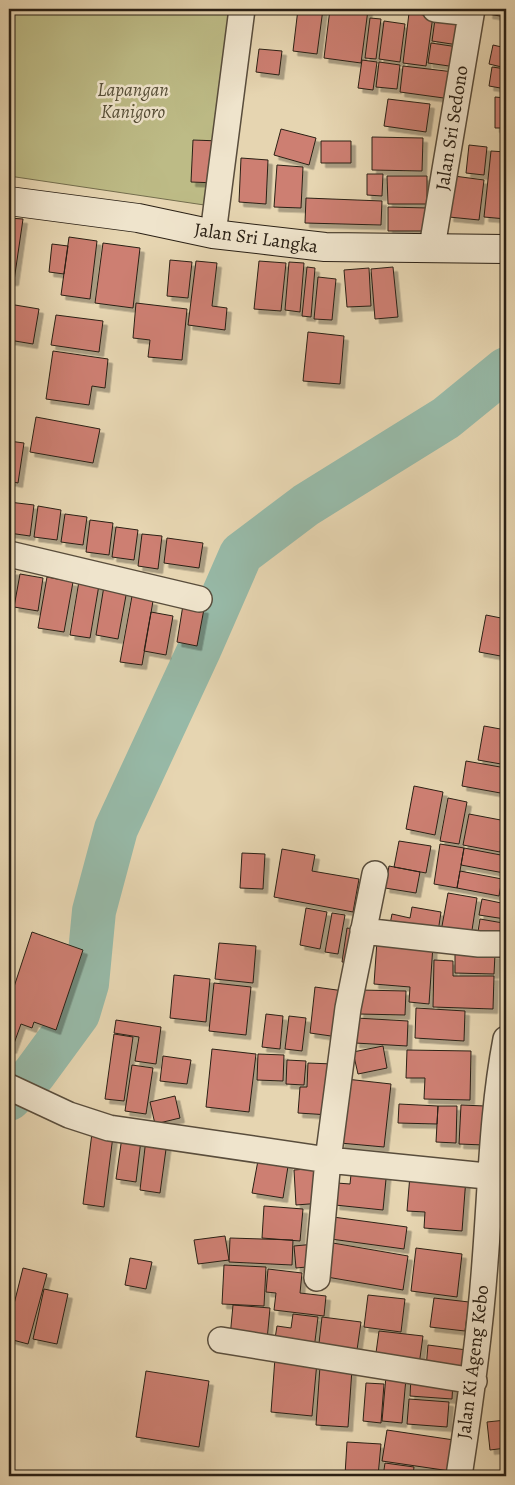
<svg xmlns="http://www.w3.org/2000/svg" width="515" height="1485" font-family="Alegreya,serif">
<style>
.green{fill:#bdbb86;stroke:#746e4e}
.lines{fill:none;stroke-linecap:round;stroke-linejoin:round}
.river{stroke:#97b9a7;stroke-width:44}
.building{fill:#cd7f72;stroke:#2a2015;filter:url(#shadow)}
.street-casing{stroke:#594d3c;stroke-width:28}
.secondary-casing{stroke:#2a2015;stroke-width:30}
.street{stroke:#efe4cc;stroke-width:25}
.secondary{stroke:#efe4cc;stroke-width:28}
.labels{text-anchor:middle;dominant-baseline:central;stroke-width:5;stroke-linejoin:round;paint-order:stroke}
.park-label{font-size:19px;font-style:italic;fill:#564e37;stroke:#efe4cc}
.street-label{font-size:19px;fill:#2a2015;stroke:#efe4cc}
</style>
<defs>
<filter id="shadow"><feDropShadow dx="4.5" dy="4.5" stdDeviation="0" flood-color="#0004"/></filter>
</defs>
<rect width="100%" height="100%" fill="#e6d5b1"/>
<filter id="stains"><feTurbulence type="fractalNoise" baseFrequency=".004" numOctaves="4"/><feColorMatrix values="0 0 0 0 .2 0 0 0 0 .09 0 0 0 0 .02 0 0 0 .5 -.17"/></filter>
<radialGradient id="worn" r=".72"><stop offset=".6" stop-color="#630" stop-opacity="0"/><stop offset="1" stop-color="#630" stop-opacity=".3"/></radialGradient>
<path class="green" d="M9 9H240L211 206 9 176Z"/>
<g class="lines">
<path class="river" d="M9 1099 34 1074 78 1014 87 984 94 911 116 829 200 648 241 554 306 505 446 418 506 369"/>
</g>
<path class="building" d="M298 9H323L317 54 293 51Z
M330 9 368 10 361 63 324 58Z
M489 9H506V17L488 14Z
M436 12 462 16 458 45 432 41Z
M409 13 433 16 426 66 403 63Z
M370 18 381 19 376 59 365 58Z
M384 21 405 24 400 62 379 59Z
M431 43 458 47 456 67 428 63Z
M493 45 506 48V68L489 64Z
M259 49 282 51 279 75 256 72Z
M362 60 377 62 373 90 358 88Z
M379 62 400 65 397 89 376 87Z
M403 66 454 72 451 99 400 92Z
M492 67 506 69V89L489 86Z
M495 97 506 98V128H495Z
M388 99 430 104 426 132 384 126Z
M281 129 316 138 309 165 274 155Z
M372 137 423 138 422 171 372 170Z
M193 140 220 141 217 183 191 182Z
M321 141H351V163H321Z
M469 145 487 147 484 175 466 173Z
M491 151 506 152V219L484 217Z
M241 158 268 160 266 204 239 202Z
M277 165 303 167 301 208 274 207Z
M367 174H383L382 196 367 195Z
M387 176H427V204H388Z
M454 176 484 180 479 220 449 217Z
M306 198 382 201 381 225 305 223Z
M388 207 428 208V231H388Z
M9 218 23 219 14 281H9Z
M69 237 97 241 90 299 61 295Z
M103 243 140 248 133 308 95 303Z
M52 244 68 246 64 274 49 272Z
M170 260 192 262 188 298 167 296Z
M196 261 217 263 212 306 227 308 225 330 188 325Z
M259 261 286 263 281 311 254 309Z
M289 262 304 263 300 312 285 310Z
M307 267 315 268 311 317 302 316Z
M393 267 398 317 375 319 371 269Z
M369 268 371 306 347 307 344 270Z
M318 277 336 279 332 320 314 319Z
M136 303 187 309 182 360 148 357 150 340 133 338Z
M9 304 39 309 33 344 9 340Z
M56 315 103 321 99 352 51 345Z
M308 332 344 336 340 384 303 381Z
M53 351 108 359 105 388 92 386 89 405 46 399Z
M36 417 100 429 93 463 30 452Z
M9 441 24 443 18 483 9 481Z
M9 502 34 505 30 536 9 533Z
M38 506 61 510 57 540 34 537Z
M65 514 87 517 83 545 61 542Z
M90 520 113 523 109 555 86 552Z
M116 527 138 530 134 560 112 557Z
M142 534 162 536 158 569 138 566Z
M167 538 203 543 199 568 164 563Z
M9 570 15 571 10 601H9Z
M20 574 43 578 38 611 14 607Z
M47 577 73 582 64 632 38 628Z
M79 581 99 585 90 638 70 635Z
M104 586 127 590 118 639 96 635Z
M132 596 153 601 142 665 120 662Z
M183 605 204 609 197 646 177 642Z
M151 612 173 616 166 655 144 651Z
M486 615 506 619V657L479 652Z
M484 726 506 730 501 764 478 760Z
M466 761 506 768V794L462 786Z
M414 786 443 792 435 835 406 829Z
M448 798 467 802 459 844 440 841Z
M469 814 506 821 500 852 463 845Z
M399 841 431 846 426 873 394 867Z
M440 844 464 848 457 888 434 884Z
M464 848 506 856 504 873 461 865Z
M282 849 315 855 312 871 359 879 353 912 274 897Z
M242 853 265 854 263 889 240 888Z
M389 866 420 872 416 893 385 888Z
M460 871 502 879 499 896 457 888Z
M448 893 477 898 470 943 440 937Z
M482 899 506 904 505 919 479 915Z
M412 907 441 912 438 932 390 924 392 914 410 918Z
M306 908 327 912 320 949 300 945Z
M332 913 345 915 338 954 325 952Z
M480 919 503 923 500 942 477 938Z
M347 928 359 930 353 964 342 962Z
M32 932 83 950 56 1030 34 1022 32 1028 21 1024 12 1049 9 1048V1002Z
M377 941 433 945 429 1004 409 1002 410 987 374 984Z
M219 943 256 946 253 983 215 979Z
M455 953 495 954 494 974 455 973Z
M434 960 453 961V976H494L493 1009 433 1007Z
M174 975 210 979 206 1022 170 1018Z
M214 983 251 987 246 1035 209 1031Z
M315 987 344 991 338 1037 310 1033Z
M360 990 406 991 405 1015 359 1014Z
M416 1008 465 1011 464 1041 415 1038Z
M266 1014 283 1016 280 1049 262 1047Z
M289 1016 306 1018 302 1051 285 1049Z
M356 1018 408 1021 407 1046 355 1043Z
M116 1020 161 1027 156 1064 135 1061 139 1037 114 1033Z
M114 1034 133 1037 124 1101 105 1099Z
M383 1046 387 1068 358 1074 353 1052Z
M212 1049 256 1054 249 1112 206 1107Z
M407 1050 471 1051 470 1100 424 1099 425 1078H406Z
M258 1054 284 1055 283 1081 257 1080Z
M163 1056 191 1060 187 1084 160 1081Z
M287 1060 306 1061 304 1085 286 1084Z
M308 1063 333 1064 330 1115 298 1113 300 1087H307Z
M132 1065 153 1068 146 1114 125 1111Z
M346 1079 391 1084 384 1147 340 1143Z
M175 1096 180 1118 155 1124 150 1102Z
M399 1104 438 1106 437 1124 398 1123Z
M461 1105 485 1106 484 1145 459 1144Z
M438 1106H457L456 1143 436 1142Z
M92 1133 113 1136 104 1207 83 1204Z
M122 1137 141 1140 136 1182 116 1179Z
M146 1139 167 1142 160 1193 140 1190Z
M259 1155 289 1160 283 1198 252 1193Z
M352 1165 387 1169 383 1210 335 1205 337 1183 350 1184Z
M319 1168 322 1203 296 1205 294 1170Z
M410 1175 466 1178 462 1231 424 1228 425 1212 407 1211Z
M264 1206 303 1209 300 1241 262 1238Z
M333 1217 407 1227 404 1249 331 1239Z
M225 1236 229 1260 198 1264 194 1240Z
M230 1238 293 1240 292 1265 229 1262Z
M327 1242 408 1256 403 1290 321 1276Z
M315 1244 317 1266 296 1268 294 1246Z
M416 1248 462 1254 457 1297 411 1291Z
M130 1258 152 1262 146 1289 125 1285Z
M224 1265 266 1267 264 1306 222 1304Z
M23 1268 47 1274 28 1344 9 1339V1324Z
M268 1269 302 1273 300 1293 326 1296 324 1316 274 1310 276 1293 266 1292Z
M44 1289 68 1294 57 1344 33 1339Z
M368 1295 405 1299 401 1332 364 1327Z
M434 1298 469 1302 465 1331 430 1327Z
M233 1305 270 1308 267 1340 230 1337Z
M293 1314 318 1317 314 1349 274 1345 277 1326 291 1328Z
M322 1317 361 1322 356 1357 318 1352Z
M379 1331 423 1336 419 1365 375 1360Z
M428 1345 467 1350 465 1373 426 1368Z
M275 1358 317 1362 312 1416 271 1412Z
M320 1366 352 1369 348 1427 316 1425Z
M146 1371 209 1381 199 1447 136 1437Z
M386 1376 406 1378 402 1423 382 1421Z
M411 1377 453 1381 452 1399 410 1396Z
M366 1383 384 1384 381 1423 363 1421Z
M409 1399 449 1402 447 1427 407 1424Z
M506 1420V1448L490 1450 487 1422Z
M387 1430 454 1440 450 1471 382 1461Z
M347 1442 381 1444 378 1476 345 1475Z
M385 1463 414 1467 413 1476H383Z"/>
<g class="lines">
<defs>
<path id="street" d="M435 9 471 13
M213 234 242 9
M432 247 472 9
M9 554 199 599
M363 931 479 944H506
M9 1087 69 1115 109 1128 328 1160 506 1178
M317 1278 328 1160 348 1008 375 874
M221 1340 474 1381
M459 1476C470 1405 480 1334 485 1262 491 1187 492 1112 506 1039"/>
<path id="secondary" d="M9 201 138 218 213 234 325 247 506 249"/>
</defs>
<use href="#street" class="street-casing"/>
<use href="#secondary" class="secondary-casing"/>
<use href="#street" class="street"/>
<use href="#secondary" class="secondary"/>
</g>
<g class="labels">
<g class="park-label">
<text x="133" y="90">Lapangan<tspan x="133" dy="22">Kanigoro</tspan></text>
</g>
<g class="street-label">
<text transform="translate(452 128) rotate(-81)">Jalan Sri Sedono</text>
<text transform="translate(256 238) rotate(8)">Jalan Sri Langka</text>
<text transform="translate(473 1362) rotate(-83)">Jalan Ki Ageng Kebo</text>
</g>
</g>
<rect width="515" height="1485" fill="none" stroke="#e6d5b1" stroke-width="30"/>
<rect x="10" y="10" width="495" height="1465" fill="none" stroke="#2a2015" stroke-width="2.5"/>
<rect x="15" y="15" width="485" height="1455" fill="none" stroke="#2a2015"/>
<rect width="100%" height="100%" filter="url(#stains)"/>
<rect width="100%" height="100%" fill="url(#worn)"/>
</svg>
